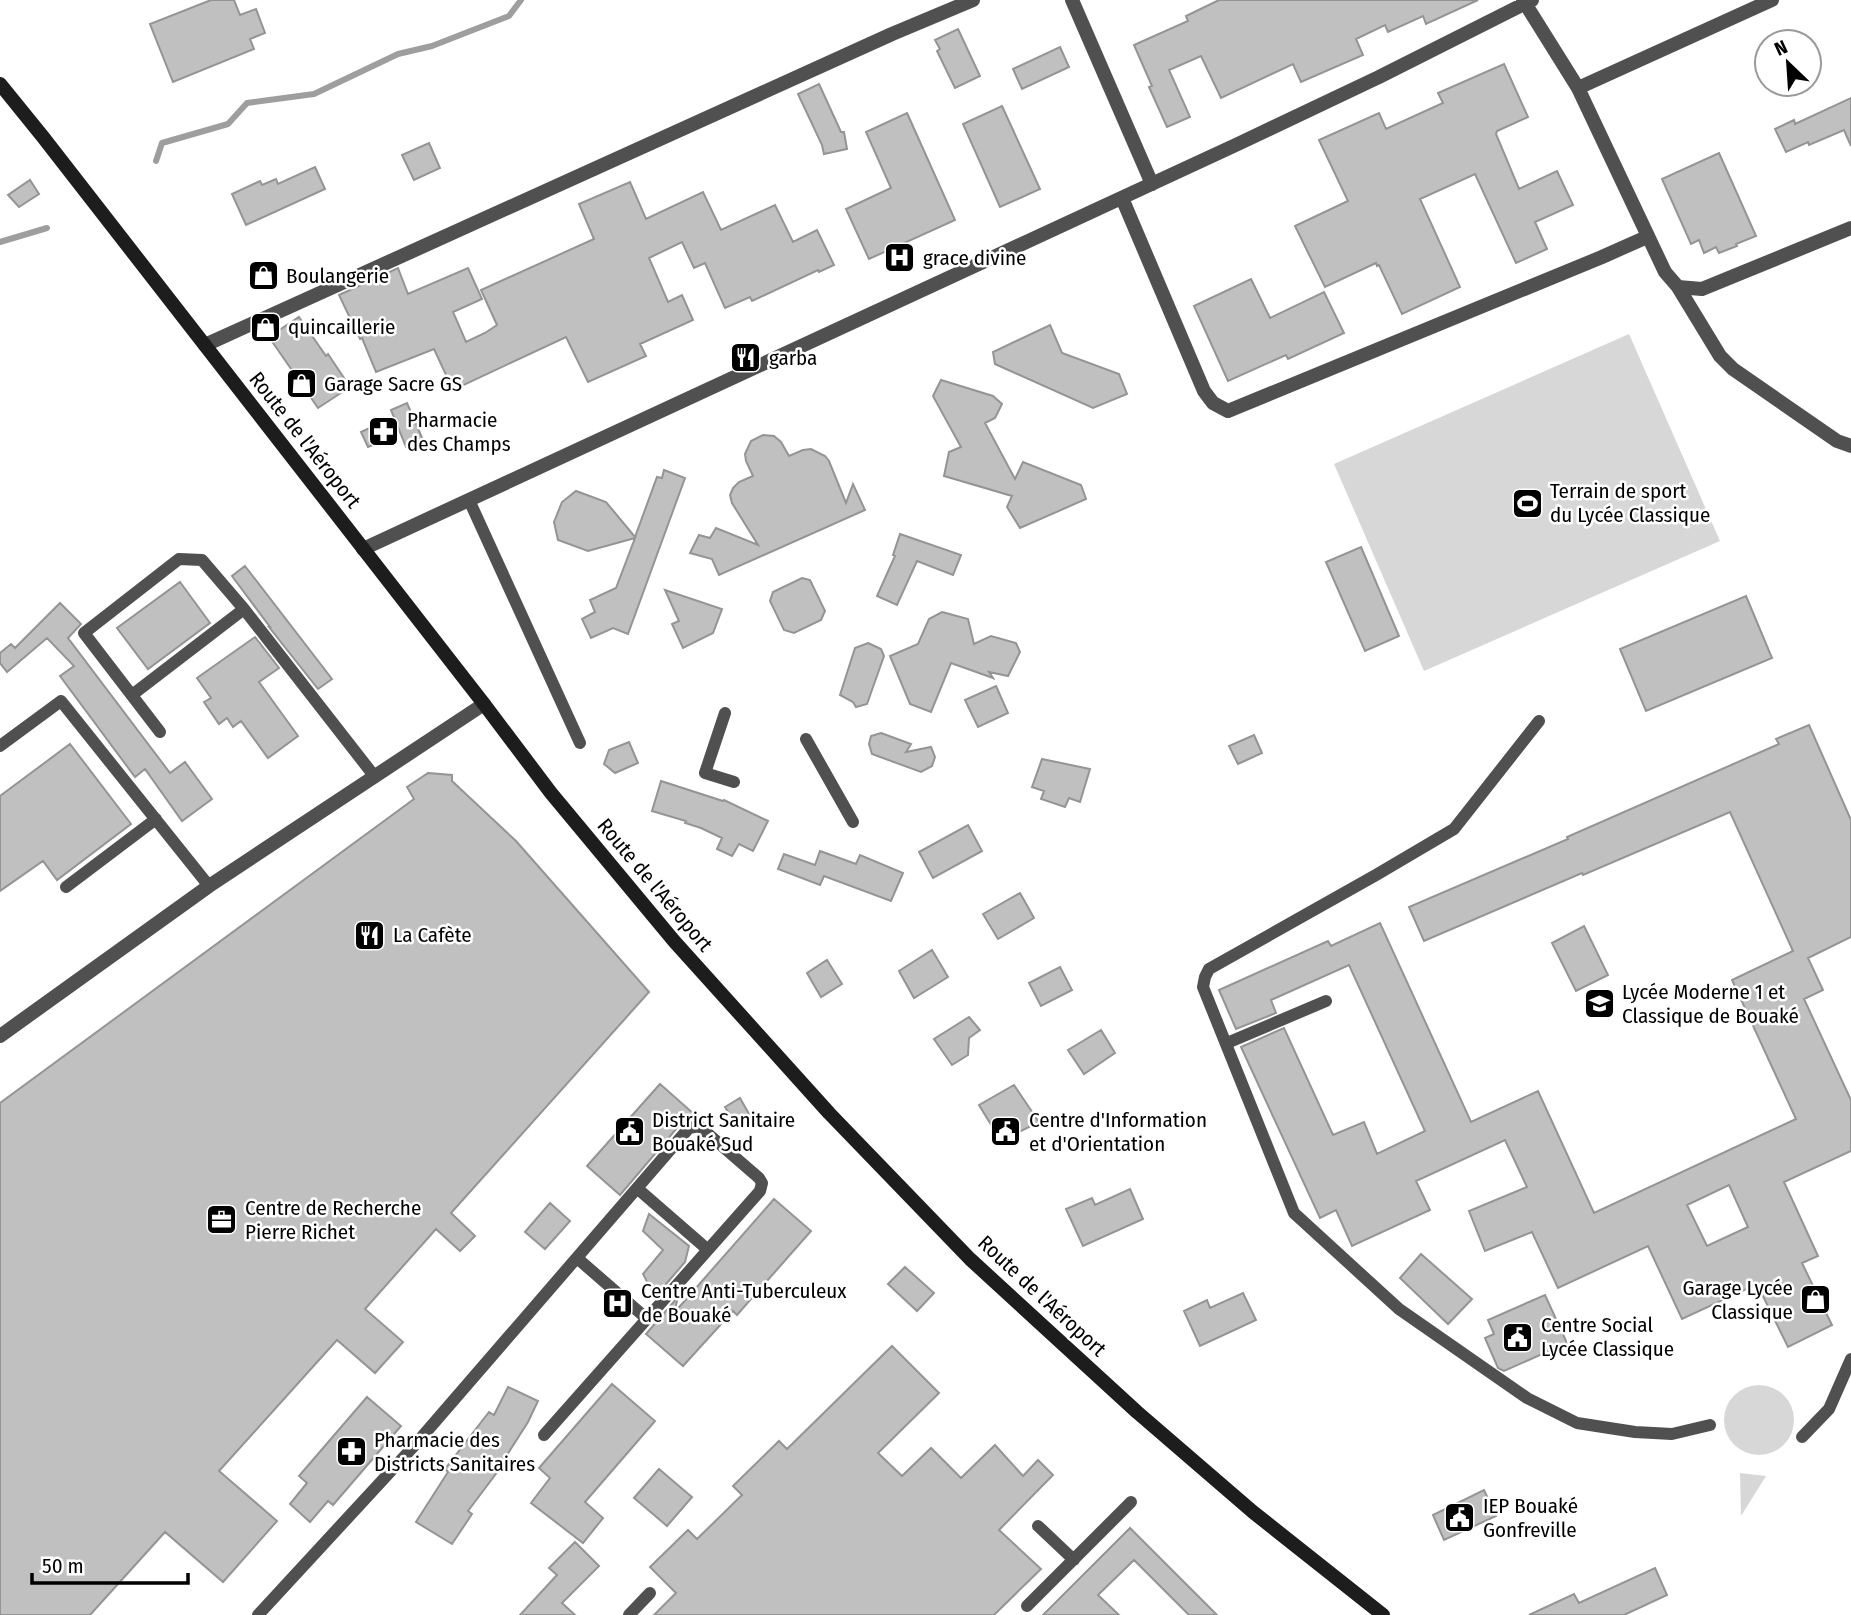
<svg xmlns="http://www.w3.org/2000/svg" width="1851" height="1615" font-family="'Fira Sans Condensed',sans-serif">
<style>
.green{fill:#d7d7d7}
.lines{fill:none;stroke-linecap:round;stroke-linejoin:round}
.stream{stroke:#9e9e9e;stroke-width:6}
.building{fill:#c0c0c0;stroke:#949494;stroke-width:2;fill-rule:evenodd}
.service{stroke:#505050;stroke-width:12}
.minor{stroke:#505050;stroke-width:14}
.secondary{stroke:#1d1d1d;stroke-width:14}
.labels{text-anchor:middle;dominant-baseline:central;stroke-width:5;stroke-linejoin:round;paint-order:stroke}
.poi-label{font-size:21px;fill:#000;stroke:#fff;text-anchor:start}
.street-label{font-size:21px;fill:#000;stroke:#fff}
</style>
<rect width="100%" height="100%" fill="#fff"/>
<path class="green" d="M1629 334 1720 541 1424 671 1334 464Z
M1724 1420a35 35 0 1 1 70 0a35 35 0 1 1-70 0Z
M1740 1473 1766 1476 1741 1516Z"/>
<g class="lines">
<path class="stream" d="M156 161 162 143 228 124 247 103 314 94 398 54 432 46 509 16 521 0
M0 242 47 228"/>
</g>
<path class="building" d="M211 0H234L240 15 256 9 265 33 250 39 254 49 173 82 150 24Z
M1219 0H1478L1426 24 1423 16 1388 32 1385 25 1356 39 1363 55 1301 82 1293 64 1221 98 1201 56 1169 70 1190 117 1167 127 1149 87 1152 86 1134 45 1188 21 1186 16Z
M958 29 980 76 955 88 937 51 940 49 935 40Z
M1060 47 1069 67 1022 89 1013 69Z
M1504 64 1528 117 1497 131 1496 134 1519 189 1557 171 1573 205 1535 222 1547 249 1516 263 1475 174 1420 199 1460 287 1402 314 1379 265 1377 266 1376 263 1325 287 1295 226 1348 201 1319 140 1379 113 1386 129 1443 103 1438 93Z
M819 84 841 132H844L847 149 824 154 822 145 798 94Z
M1851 98V146L1844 130 1809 145 1808 142 1786 152 1775 129 1794 120 1795 124Z
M1002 106 1040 189 1000 207 963 124Z
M907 113 955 220 869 259 846 209 891 188 866 132Z
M429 143 440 168 414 180 402 155Z
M1719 153 1756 236 1736 244 1737 246 1719 253 1716 247 1704 253 1699 240 1691 244 1662 179Z
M315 167 325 189 246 225 232 194 260 181 262 185 276 179 278 184Z
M30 180 39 194 19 207 8 195Z
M630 182 646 219 703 192 721 230 775 205 793 242 817 230 834 265 819 272 818 270 752 301 750 297 725 308 705 263 694 268 682 242 649 258 668 302 682 295 693 320 640 344 646 356 588 382 566 337 453 390 434 349 376 372 362 338 360 339 339 295 398 268 408 294 468 268 482 299 453 312 466 342 485 333 497 325 481 290 594 239 579 204Z
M1251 279 1270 318 1324 292 1344 333 1288 359 1286 355 1228 381 1194 306Z
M299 317 326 356 328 354 350 387 318 408 269 337Z
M1050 325 1062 353 1119 374 1127 394 1093 408 995 364 993 352Z
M941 380 993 396 1002 404 995 418 985 423 1015 479 1023 462 1081 485 1086 499 1020 528 1007 507 1012 496 944 476 949 452 961 447 933 396Z
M407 403 423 440 406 447 391 410Z
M376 425 386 440 368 447 361 432Z
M763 435 774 436 781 442 789 456 803 450 811 449 825 456 829 461 846 503 853 484 865 510 719 575 712 559 690 553 699 535 710 538 716 528 758 545 732 503 730 495 733 488 739 482 753 476 746 461 745 454 751 441Z
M664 470 685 478 628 634 613 628 591 638 582 619 595 612 590 600 616 588 635 538 588 551 558 540 554 522 562 502 576 491 606 502 635 537 657 477 662 478Z
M900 534 961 555 953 575 917 561 897 605 877 596 895 556 893 555Z
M1361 547 1399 636 1365 651 1326 562Z
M245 566 332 679 318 689 269 627H270L232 576Z
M802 578 810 580 825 611 821 620 794 633 784 630 770 601 773 592Z
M180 582 210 623 148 669 117 628Z
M665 590 722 609 713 633 683 648 672 624 679 621Z
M1746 596 1772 658 1646 711 1620 649Z
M60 603 81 624 68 638 170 773 185 762 212 799 182 821 145 769 135 777 60 676 74 666 47 638 7 672 0 663V653L11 644 15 648Z
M942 612 968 619 974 644 991 636 1016 643 1020 652 1008 676 989 672 993 678 951 663 931 712 910 704 890 656 918 644 929 619Z
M255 637 279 668 259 682 298 736 268 758 241 721 233 727 227 718 219 724 204 702 211 698 197 678Z
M868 643 881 649 884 656 867 704 856 707 853 702 840 695 855 648Z
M996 686 1008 713 978 727 965 700Z
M1809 725 1851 820V937L1808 958 1823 990 1804 999 1851 1100V1151L1784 1182 1818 1256 1802 1263 1832 1325 1788 1347 1757 1284 1682 1319 1648 1246 1558 1288 1532 1232 1485 1251 1469 1211 1527 1187 1505 1140 1416 1181 1430 1210 1352 1246 1336 1210 1320 1218 1241 1047 1284 1028 1333 1135 1364 1122 1377 1154 1425 1131 1349 965 1271 1000 1276 1013 1236 1029 1219 990 1328 941 1331 946 1380 923 1471 1122 1538 1091 1594 1213 1796 1119 1732 980 1793 951 1730 812 1583 875 1582 873 1424 941 1409 907 1568 839 1567 837 1779 744 1776 739ZM1729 1185 1748 1227 1707 1246 1687 1205Z
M881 733 911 744 906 752 931 747 935 757 932 766 921 772 872 754 869 744 871 736Z
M1254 735 1262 753 1238 764 1229 746Z
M629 742 638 763 615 773 604 764 609 750Z
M70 744 131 824 57 880 43 861 0 891V796Z
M1042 759 1090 769 1080 802 1069 798 1065 807 1041 799 1044 791 1032 787Z
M428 773 452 775V781L516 841 649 992 451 1213 475 1236 460 1251 436 1229 365 1309 403 1342 375 1373 337 1340 219 1471 277 1521 223 1582 165 1532 90 1615H0V1103L414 799 407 787Z
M661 781 723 801 724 800 768 821 753 851 739 844 732 856 717 849 722 838 701 828 685 823 686 821 652 811Z
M968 825 982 851 933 878 919 852Z
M820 851 856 864 860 855 903 873 891 901 824 876 820 885 778 869 784 854 815 865Z
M1020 893 1034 918 998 939 983 914Z
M1584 926 1608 975 1576 991 1552 943Z
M932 950 948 977 914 998 899 971Z
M827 960 842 984 821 997 807 973Z
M1060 967 1072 990 1041 1006 1029 983Z
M969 1017 980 1030 969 1038 968 1055 952 1065 934 1039Z
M1101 1030 1115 1053 1084 1074 1068 1050Z
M660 1084 694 1114 690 1119 682 1122 620 1195 587 1166Z
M1014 1085 1039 1122 1001 1141 979 1105Z
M740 1098 749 1114 735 1123 725 1107Z
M1130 1189 1143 1219 1083 1246 1066 1209 1092 1198 1095 1205Z
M774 1199 811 1231 737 1315 733 1311 683 1366 646 1334 678 1297 674 1313Z
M550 1203 570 1221 545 1249 525 1232Z
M649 1214 689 1246 685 1262 655 1297 643 1274 663 1250 643 1231Z
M1421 1254 1472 1299 1448 1324 1400 1278Z
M905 1267 934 1293 917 1311 888 1284Z
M1243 1293 1256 1320 1200 1346 1184 1311 1207 1300 1210 1308Z
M1545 1295 1567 1343 1504 1371 1498 1368 1485 1338 1494 1334 1488 1320Z
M892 1346 939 1393 878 1453 902 1476 931 1448 961 1478 995 1445 1023 1476 1038 1460 1053 1475 999 1530 1041 1569 994 1615H654L676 1593 650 1567 688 1530 697 1539 742 1495 733 1486 779 1441 787 1449Z
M612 1384 655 1421 585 1502 603 1518 583 1543 531 1503 550 1478 539 1468Z
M508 1387 538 1401 528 1422 500 1466 501 1467 468 1511 472 1514 452 1544 416 1522 448 1472 445 1469 489 1412 494 1415Z
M367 1397 401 1426 333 1505 328 1501 310 1522 290 1504 307 1483 299 1476Z
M659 1469 692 1497 667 1526 634 1498Z
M1484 1490 1496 1516 1444 1540 1433 1515Z
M1130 1528 1217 1615H1189L1134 1560 1098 1595 1119 1615H1043Z
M575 1542 599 1566 562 1603 575 1615H520L557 1575 549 1568Z
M1655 1568 1667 1595 1624 1615H1529L1574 1594 1579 1603Z"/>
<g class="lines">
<path class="service" d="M469 500 580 743
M132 695 244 609
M725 713 705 773 734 782
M1539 721 1454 829 1376 875 1209 969 1205 977 1203 987 1294 1213 1399 1309 1527 1398 1577 1423 1635 1432 1672 1434 1710 1425
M160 732 84 633 179 559 202 560 244 609 375 777
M806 739 853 822
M0 746 61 701 209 886
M66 887 156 819
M1227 1043 1326 1001
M638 1189 707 1249
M577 1258 646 1318
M1802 1437 1829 1409 1851 1359
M1038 1526 1074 1560
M1027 1606 1131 1502
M258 1615 414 1446 689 1128 699 1126 759 1178 762 1183 760 1191 544 1435
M629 1615 650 1593"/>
<path class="minor" d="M1072 0 1152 184
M1523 0 1578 88 1665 272 1678 287 1702 289 1851 228
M1578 88 1772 0
M1122 198 1204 391 1213 403 1228 411 1602 257 1647 237
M1678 287 1720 356 1733 369 1837 441 1851 446
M205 345 892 34 973 0
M363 549 1240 143 1379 77 1532 0
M0 1036 209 886 484 704"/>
<path class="secondary" d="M0 84 43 137 484 704 551 793 674 941 829 1113 970 1259 1137 1412 1253 1512 1383 1615"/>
</g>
<defs>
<symbol id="hospital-square" viewBox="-11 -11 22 22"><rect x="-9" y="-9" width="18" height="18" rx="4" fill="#000" stroke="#fff"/><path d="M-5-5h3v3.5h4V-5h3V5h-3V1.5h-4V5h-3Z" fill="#fff"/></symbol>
<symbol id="shop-square" viewBox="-11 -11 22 22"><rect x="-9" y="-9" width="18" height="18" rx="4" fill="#000" stroke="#fff"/><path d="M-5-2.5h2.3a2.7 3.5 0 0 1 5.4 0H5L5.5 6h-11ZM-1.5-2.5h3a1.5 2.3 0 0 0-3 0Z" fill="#fff"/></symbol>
<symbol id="restaurant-square" viewBox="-11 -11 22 22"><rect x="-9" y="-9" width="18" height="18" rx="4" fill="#000" stroke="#fff"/><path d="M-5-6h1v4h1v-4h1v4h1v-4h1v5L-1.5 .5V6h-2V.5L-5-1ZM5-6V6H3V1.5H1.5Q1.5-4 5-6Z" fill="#fff"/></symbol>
<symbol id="pharmacy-square" viewBox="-11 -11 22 22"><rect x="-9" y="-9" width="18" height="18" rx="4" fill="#000" stroke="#fff"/><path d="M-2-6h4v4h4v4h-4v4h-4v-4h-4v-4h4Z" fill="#fff"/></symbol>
<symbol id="stadium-square" viewBox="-11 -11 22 22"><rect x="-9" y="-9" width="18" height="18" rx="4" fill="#000" stroke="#fff"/><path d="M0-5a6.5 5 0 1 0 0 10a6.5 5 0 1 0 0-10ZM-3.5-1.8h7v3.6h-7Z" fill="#fff"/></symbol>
<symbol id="school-square" viewBox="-11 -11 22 22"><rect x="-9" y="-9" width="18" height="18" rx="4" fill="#000" stroke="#fff"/><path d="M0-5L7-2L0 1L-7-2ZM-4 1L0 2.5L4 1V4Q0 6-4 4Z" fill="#fff"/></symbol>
<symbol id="civic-square" viewBox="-11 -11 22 22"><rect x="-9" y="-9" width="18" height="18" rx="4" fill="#000" stroke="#fff"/><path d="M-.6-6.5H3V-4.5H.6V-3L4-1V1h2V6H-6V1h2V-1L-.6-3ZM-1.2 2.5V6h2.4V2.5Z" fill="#fff"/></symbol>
<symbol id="office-square" viewBox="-11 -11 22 22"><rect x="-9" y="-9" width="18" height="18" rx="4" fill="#000" stroke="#fff"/><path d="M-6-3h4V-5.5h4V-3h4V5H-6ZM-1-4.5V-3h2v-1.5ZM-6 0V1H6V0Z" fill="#fff"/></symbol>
</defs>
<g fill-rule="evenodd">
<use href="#hospital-square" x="882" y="240" width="35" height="35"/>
<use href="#shop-square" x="246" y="258" width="35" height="35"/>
<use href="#shop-square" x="248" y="310" width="35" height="35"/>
<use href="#restaurant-square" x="728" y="340" width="35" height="35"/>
<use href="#shop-square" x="284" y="366" width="35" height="35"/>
<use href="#pharmacy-square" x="366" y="414" width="35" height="35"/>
<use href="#stadium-square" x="1510" y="486" width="35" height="35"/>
<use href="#restaurant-square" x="352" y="918" width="35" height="35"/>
<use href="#school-square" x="1582" y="986" width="35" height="35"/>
<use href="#civic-square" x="612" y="1114" width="35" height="35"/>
<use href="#civic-square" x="988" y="1114" width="35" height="35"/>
<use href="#office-square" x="204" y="1202" width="35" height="35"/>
<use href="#shop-square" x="1798" y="1282" width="35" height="35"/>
<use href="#hospital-square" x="600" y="1286" width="35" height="35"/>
<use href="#civic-square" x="1500" y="1320" width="35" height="35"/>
<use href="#pharmacy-square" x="334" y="1434" width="35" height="35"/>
<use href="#civic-square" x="1442" y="1500" width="35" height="35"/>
</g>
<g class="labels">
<g class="poi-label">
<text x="923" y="258">grace divine</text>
<text x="286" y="276">Boulangerie</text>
<text x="288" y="327">quincaillerie</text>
<text x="769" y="358">garba</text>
<text x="324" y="384">Garage Sacre GS</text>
<text x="407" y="420">Pharmacie<tspan x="407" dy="24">des Champs</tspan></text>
<text x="1550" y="491">Terrain de sport<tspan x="1550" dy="24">du Lycée Classique</tspan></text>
<text x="393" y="935">La Cafète</text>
<text x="1622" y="992">Lycée Moderne 1 et<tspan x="1622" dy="24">Classique de Bouaké</tspan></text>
<text x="652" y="1120">District Sanitaire<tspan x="652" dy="24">Bouaké Sud</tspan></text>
<text x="1029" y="1120">Centre d'Information<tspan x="1029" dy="24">et d'Orientation</tspan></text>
<text x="245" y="1208">Centre de Recherche<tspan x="245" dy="24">Pierre Richet</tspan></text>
<text x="1793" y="1288" text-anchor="end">Garage Lycée<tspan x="1793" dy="24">Classique</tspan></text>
<text x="641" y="1291">Centre Anti-Tuberculeux<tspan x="641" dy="24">de Bouaké</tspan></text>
<text x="1541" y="1325">Centre Social<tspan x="1541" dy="24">Lycée Classique</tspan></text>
<text x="374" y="1440">Pharmacie des<tspan x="374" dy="24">Districts Sanitaires</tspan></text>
<text x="1483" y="1506">IEP Bouaké<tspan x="1483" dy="24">Gonfreville</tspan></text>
</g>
<g class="street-label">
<text transform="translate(305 440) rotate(52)">Route de l'Aéroport</text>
<text transform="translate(655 885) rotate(50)">Route de l'Aéroport</text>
<text transform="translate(1042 1296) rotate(43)">Route de l'Aéroport</text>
</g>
</g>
<g transform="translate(1788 63) rotate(335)"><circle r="33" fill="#ffffff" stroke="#999999" stroke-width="2"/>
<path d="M0-5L12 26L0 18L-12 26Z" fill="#000000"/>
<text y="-10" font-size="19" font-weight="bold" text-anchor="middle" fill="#000000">N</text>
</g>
<path d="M32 1573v10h156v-10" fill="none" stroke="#000000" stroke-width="3.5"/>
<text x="42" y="1573" font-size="21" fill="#000000" stroke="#ffffff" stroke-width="5" paint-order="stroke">50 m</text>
</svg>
